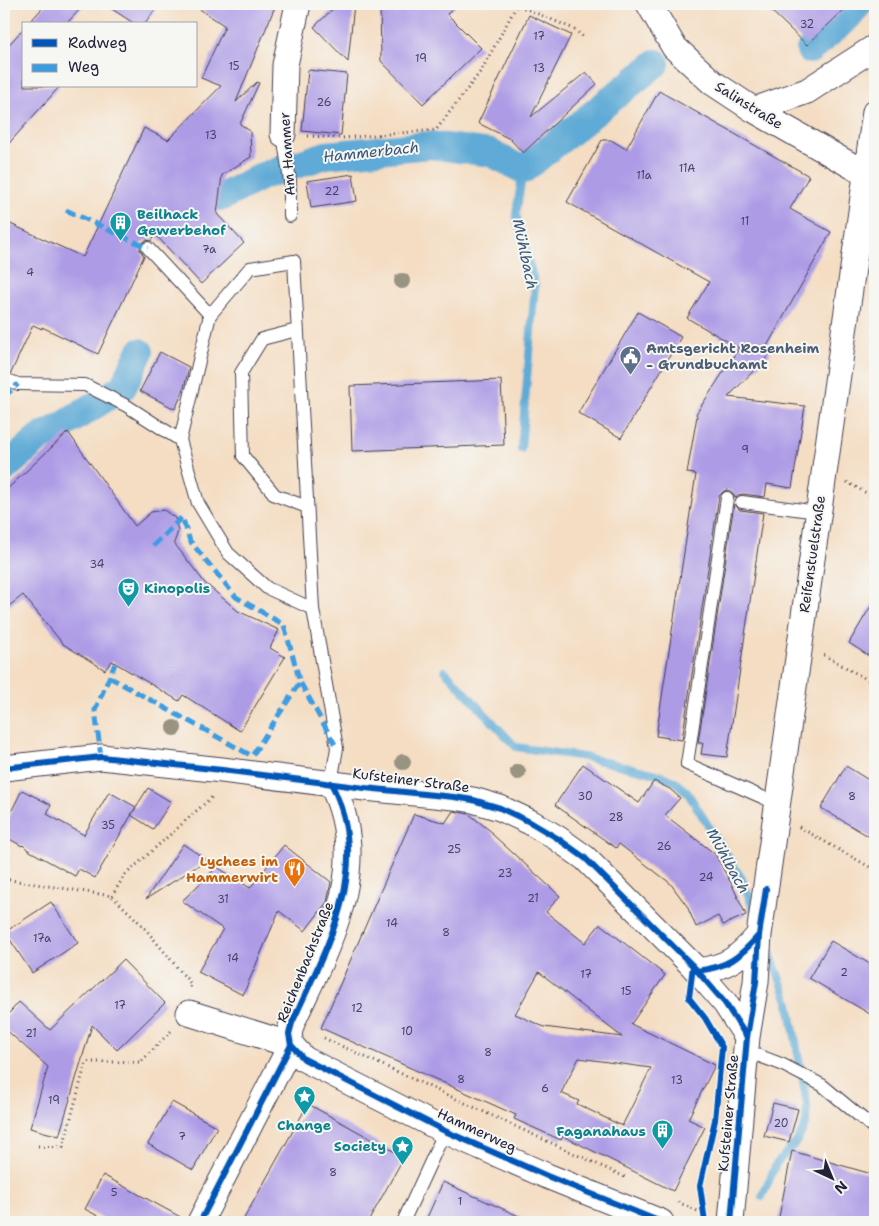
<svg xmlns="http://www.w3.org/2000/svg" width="879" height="1226" font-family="'Shantell Sans',sans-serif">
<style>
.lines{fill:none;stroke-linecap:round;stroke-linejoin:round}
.stream{stroke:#5eaad6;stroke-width:8}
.canal{stroke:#5eaad6;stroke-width:28}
.building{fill:#ad9be6;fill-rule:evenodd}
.service-casing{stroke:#423e4f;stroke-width:14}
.minor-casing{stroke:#423e4f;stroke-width:27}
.path{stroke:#423e4f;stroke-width:3;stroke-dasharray:1 4;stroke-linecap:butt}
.service{stroke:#fff;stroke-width:12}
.minor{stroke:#fff;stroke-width:25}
.quiet{stroke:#3c9ce2;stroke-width:5;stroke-dasharray:10 5;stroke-linecap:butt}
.cycleway-casing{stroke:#f6f6f2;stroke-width:9}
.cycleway{stroke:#0057b8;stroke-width:6}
.tree{fill:#999382}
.labels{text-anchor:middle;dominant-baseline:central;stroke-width:4;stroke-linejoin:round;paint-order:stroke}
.number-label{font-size:11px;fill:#454066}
.street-label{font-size:14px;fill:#22223b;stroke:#f6f6f2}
.culture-label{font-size:14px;font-weight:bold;fill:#0d838f;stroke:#f6f6f2;text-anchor:start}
.service-label{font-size:14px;font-weight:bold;fill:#4e5e75;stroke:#f6f6f2;text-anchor:start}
.food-label{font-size:14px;font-weight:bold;fill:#c56008;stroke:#f6f6f2;text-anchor:end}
.water-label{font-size:15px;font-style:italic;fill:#3a5879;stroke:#f6f6f2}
</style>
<rect width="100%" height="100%" fill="#f6f6f2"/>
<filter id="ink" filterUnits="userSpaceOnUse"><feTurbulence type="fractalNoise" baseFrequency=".02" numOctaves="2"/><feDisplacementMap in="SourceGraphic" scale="10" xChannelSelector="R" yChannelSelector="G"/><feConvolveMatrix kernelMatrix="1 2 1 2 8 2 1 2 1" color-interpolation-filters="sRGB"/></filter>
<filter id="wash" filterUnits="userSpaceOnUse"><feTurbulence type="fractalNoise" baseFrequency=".0096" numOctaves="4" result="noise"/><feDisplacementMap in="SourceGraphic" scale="20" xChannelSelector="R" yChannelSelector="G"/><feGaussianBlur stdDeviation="1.12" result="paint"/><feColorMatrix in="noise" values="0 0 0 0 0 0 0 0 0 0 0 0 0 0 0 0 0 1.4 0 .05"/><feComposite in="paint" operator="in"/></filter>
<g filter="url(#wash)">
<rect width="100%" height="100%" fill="#f4ddc2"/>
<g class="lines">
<path class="stream" d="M521 449 535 285 516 214 523 170
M445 671 516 747 584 757 657 774 674 781 687 792 742 879 754 911
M762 1197 776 1164 797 1141 802 1132 806 1123 807 1104 789 1004 767 945"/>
<path class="canal" d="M810 50 847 18 859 4
M222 197 262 176 326 155 430 145 491 153 523 170 656 63
M4 469 39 438 64 425 123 387 140 352"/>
</g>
<g id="blocks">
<path class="building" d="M46 4H85L66 24H28Z
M104 4H159L145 24H135Z
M192 4H276L236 102 257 82 259 83 240 124 250 131 251 157 222 175 217 214 244 243 201 284 155 234 151 241 146 240 140 245V250L144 256 98 354 42 327V329L33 325 11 373 4 371V221L83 257 144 128 168 140 221 86 201 78 225 26Z
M338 4H354L348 62 314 27Z
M380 4H458L447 14 481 48 423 104 381 61Z
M764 4H850L807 45Z
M529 15 571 35 531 117 586 72 597 84 523 153 510 139 478 123Z
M24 28V86H60L4 149V50Z
M308 70 347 74 341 135 302 131Z
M659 91 809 176 790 209 831 232 766 348 771 353 728 397 805 406 792 488 767 484 765 497 743 494 738 495 735 498 732 492 728 490 724 491 719 496 682 740 656 736 696 474 687 473 697 416 696 414 739 348 687 318 709 282 567 202 602 140H611L626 149Z
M353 174 357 201 311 208 307 181Z
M638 312 681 337 621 438 578 413Z
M160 352 189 367 183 392 175 409 140 391Z
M501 380 504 445 352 451 350 386Z
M68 432 135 526 151 512 164 510 175 518 178 531 174 543 205 583 238 611 279 630 270 648 285 657 240 731 183 695 179 701 112 661 105 670 63 644 23 595 4 610V492Z
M734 504 740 510 763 513 727 757 701 754 703 743H698Z
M875 599V660L849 643Z
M583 764 639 803 654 781 670 789 680 798 665 815 715 854 733 887 746 915 723 925 718 916 696 927 687 906 670 883 619 844 616 848 555 805Z
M846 766 875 784V840L821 808Z
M148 788 171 802 153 829 131 815Z
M22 790 51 805 47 814 84 835 109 792 136 807 95 878 79 869 75 876 28 850 23 845 22 846 4 836V826Z
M453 811 469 814 493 833 492 834 560 896 546 912 585 943 600 924 665 975 631 1024 715 1065 688 1119 705 1127 673 1191 563 1136 561 1140 514 1119 516 1115 321 1028 414 814 445 823ZM539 972 622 1037 544 1027 515 1014ZM579 1058 651 1068 622 1126 577 1104 579 1101 561 1093Z
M183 844 207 860 146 899Z
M284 845 331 882 327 902 305 931 279 911 243 995 198 972 223 929 182 901 217 867 250 888Z
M51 902 78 943 32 973 5 932Z
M831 941 875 967V1017L809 978Z
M123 960 165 1003 117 1050 92 1025 59 1136 30 1128 48 1067 4 1028V1019L19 1002 50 1030Z
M172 1102 217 1127 193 1170 148 1144Z
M773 1103 798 1109 789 1142 764 1136Z
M308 1104 404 1157 368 1222H242Z
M792 1151 875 1175V1222H778Z
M103 1175 186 1220V1222H109L85 1209Z
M443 1182 532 1222H425Z"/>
</g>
</g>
<g filter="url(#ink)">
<use href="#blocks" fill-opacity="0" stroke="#423e4f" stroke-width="1"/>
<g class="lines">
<defs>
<path id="service" d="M283 134 290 181V216
M148 248 210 315
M297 330 262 339 241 373 243 456 275 495 307 507
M4 379 18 384 85 385 127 406 180 440
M727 498 687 764 778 804
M742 502 818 512
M313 609 267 588 228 553 198 503 180 440 210 315 250 268 294 261 313 609 337 748 331 783
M746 1051 781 1064 822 1085 875 1129
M403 1222 445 1131"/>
<path id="minor" d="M649 4 674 47 713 83 754 110 875 179
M754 110 807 91 875 47
M283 134 285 65 298 4
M4 768 101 757 222 770 365 788 454 797 473 800 500 808 530 822 557 838 585 858 693 966 725 1003 747 1037
M697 971C728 967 739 958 759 935
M189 1013 291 1045 304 1059 445 1131 547 1176 661 1222
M200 1222 291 1045 289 1034 292 1023C327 946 374 867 331 783
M731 1222 747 1037 756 982 759 935 875 112"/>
</defs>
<use href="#service" class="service-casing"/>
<use href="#minor" class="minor-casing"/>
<path class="path" d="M308 136 342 138 436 130 481 71 517 5 574 29 583 37
M847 482 875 498
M824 655 875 684
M799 827 875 870
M4 879 112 896 142 925 191 984 190 989
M112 896 124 876 213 796
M324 1038 625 1177
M38 1146 63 1147 86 1062H141L172 1030
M678 1202 704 1214"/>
<use href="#service" class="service"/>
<use href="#minor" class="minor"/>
<path class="quiet" d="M66 210 148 248
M4 397 18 384
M153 546 182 517 190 541 236 597 284 625 300 682 337 748
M109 677 252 756 300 682
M101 757 95 710 115 664"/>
<defs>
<path id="cycleway" d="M4 768 101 757 222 770 365 788 454 797 473 800 500 808 530 822 557 838 585 858 693 966 725 1003 747 1037
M693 966 689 998 705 1018 722 1047 715 1120 700 1186 705 1222
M697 971C728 967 739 958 759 935
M291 1045 304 1059 445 1131 547 1176 661 1222
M200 1222 291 1045 289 1034 292 1023C327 946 374 867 331 783
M731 1222 747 1037 756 982 759 935 766 889"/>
</defs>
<use href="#cycleway" class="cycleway-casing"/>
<use href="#cycleway" class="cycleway"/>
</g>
<g class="tree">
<circle cx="402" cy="281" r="8"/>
<circle cx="174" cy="728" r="8"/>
<circle cx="403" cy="762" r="8"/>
<circle cx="518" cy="772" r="8"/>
</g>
</g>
<defs>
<symbol id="building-pin" viewBox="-11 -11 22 30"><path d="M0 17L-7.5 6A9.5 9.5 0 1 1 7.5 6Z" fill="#0f9aa8" stroke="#f6f6f2"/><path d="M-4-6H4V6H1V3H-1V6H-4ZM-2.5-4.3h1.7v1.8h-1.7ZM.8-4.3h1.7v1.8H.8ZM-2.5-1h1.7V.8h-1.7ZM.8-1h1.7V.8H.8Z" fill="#fff"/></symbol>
<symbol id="civic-pin" viewBox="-11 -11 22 30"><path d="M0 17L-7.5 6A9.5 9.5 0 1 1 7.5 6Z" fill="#5c6f8a" stroke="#f6f6f2"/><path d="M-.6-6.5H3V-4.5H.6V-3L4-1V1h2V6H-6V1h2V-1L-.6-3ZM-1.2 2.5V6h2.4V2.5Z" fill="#fff"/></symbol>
<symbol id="theatre-pin" viewBox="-11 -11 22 30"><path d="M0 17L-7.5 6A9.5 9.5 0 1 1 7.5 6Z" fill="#0f9aa8" stroke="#f6f6f2"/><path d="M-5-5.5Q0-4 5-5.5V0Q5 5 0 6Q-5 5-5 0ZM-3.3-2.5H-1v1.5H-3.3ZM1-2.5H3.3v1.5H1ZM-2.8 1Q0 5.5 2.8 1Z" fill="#fff"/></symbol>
<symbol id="restaurant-pin" viewBox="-11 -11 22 30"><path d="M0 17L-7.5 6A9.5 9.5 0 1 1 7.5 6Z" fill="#e8710a" stroke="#f6f6f2"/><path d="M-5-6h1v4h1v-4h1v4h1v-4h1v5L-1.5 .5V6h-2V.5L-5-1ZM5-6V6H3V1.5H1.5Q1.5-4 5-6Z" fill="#fff"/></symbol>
<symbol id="sight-pin" viewBox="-11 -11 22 30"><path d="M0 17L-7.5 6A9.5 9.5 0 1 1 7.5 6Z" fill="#0f9aa8" stroke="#f6f6f2"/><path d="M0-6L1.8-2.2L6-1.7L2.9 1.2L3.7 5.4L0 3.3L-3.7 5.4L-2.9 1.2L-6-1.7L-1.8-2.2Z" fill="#fff"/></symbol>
</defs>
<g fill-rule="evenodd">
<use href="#building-pin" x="108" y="210" width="25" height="34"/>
<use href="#civic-pin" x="618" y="344" width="25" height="34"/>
<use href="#theatre-pin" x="116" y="576" width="25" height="34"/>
<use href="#restaurant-pin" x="282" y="856" width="25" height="34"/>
<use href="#sight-pin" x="292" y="1084" width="25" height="34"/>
<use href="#building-pin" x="650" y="1118" width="25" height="34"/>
<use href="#sight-pin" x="390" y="1134" width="25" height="34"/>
</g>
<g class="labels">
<g class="number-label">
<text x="807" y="24">32</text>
<text x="539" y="36">17</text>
<text x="421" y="58">19</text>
<text x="234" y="66">15</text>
<text x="539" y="68">13</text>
<text x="324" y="102">26</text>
<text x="211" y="135">13</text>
<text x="687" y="168">11A</text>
<text x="644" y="175">11a</text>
<text x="332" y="191">22</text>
<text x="745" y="221">11</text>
<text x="209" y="249">7a</text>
<text x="30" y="272">4</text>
<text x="745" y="449">9</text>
<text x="97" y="564">34</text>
<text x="585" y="796">30</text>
<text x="852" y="796">8</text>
<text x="616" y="817">28</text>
<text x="108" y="825">35</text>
<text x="664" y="846">26</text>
<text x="454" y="849">25</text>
<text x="505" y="873">23</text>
<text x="706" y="877">24</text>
<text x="533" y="898">21</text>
<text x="223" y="899">31</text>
<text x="392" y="923">14</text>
<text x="446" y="932">8</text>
<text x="42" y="938">17a</text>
<text x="233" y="958">14</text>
<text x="844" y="972">2</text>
<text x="586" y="974">17</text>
<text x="626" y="991">15</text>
<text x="120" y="1005">17</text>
<text x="357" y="1008">12</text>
<text x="407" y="1031">10</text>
<text x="31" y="1033">21</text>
<text x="488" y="1052">8</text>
<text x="461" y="1079">8</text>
<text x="677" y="1080">13</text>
<text x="545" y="1088">6</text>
<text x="54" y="1100">19</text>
<text x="781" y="1123">20</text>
<text x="182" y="1136">7</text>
<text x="333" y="1172">8</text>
<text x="114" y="1192">5</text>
<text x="460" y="1201">1</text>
</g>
<g class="street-label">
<text transform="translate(749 105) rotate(32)">Salinstraße</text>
<text transform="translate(287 154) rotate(-94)">Am Hammer</text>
<text transform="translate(812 554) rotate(-82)">Reifenstuelstraße</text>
<text transform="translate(411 780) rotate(7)">Kufsteiner Straße</text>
<text transform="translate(305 962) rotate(-68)">Reichenbachstraße</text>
<text transform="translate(728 1113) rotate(-85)">Kufsteiner Straße</text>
<text transform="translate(477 1130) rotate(25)">Hammerweg</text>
</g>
<g class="culture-label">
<text x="137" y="214">Beilhack<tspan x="137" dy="16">Gewerbehof</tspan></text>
<text x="144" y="588">Kinopolis</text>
<text x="304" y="1125" text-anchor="middle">Change</text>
<text x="646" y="1131" text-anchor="end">Faganahaus</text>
<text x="386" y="1146" text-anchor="end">Society</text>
</g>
<g class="service-label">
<text x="646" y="348">Amtsgericht Rosenheim<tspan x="646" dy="16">- Grundbuchamt</tspan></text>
</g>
<g class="food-label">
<text x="278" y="861">Lychees im<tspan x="278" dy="16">Hammerwirt</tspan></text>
</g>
<g class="water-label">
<text transform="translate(371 152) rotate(-6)">Hammerbach</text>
<text transform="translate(525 254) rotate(78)">Mühlbach</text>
<text transform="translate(728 861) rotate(61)">Mühlbach</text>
</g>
</g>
<rect width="879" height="1226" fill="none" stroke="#f6f6f2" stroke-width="20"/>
<rect x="22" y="22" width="175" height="65" fill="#f6f6f2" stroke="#a1a1a9"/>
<rect x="32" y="39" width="25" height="8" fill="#0057b8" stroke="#a1a1a9"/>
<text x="68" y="48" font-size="15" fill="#22223b">Radweg</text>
<rect x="32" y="64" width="25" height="8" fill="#3c9ce2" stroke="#a1a1a9"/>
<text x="68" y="72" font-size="15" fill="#22223b">Weg</text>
<g transform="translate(832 1178) rotate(136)" stroke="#f6f6f2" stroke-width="4" paint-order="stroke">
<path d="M0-4L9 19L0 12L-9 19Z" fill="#22223b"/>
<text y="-8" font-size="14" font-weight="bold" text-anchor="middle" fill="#22223b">N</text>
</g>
</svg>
